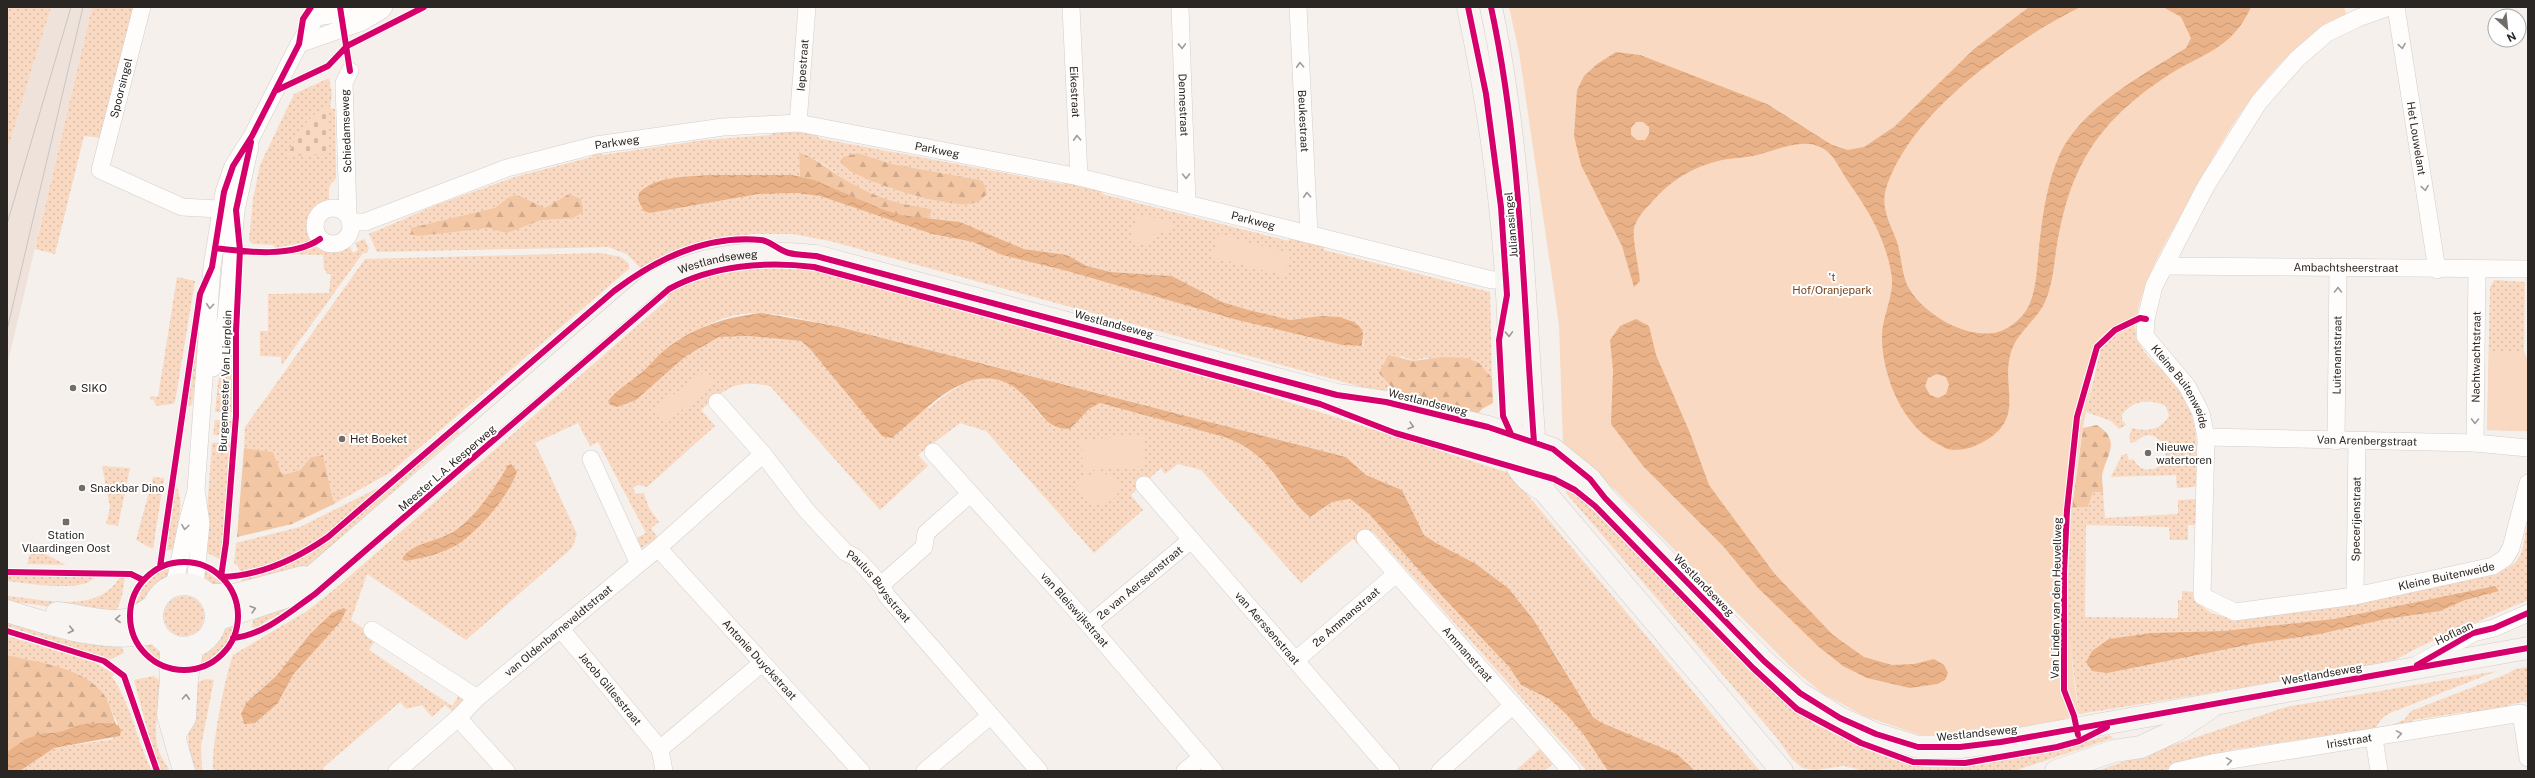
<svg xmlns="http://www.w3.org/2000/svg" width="2535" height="778" font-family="'Public Sans',sans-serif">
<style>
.built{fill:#efe2da}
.grass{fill:url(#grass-dots);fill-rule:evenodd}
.forest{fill:url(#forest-firs)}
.cemetery{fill:url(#cemetery-stones)}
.park{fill:#f9d9c1}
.water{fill:url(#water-waves);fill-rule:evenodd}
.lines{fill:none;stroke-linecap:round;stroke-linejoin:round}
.street-casing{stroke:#d2cecb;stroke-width:18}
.secondary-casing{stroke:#d2cecb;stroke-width:23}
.street{stroke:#fefdfc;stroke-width:17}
.secondary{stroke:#f7f4f2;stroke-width:22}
.tram{stroke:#c8c6c5;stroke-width:1}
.cycleway-casing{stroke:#fff;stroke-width:8}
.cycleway{stroke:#d6006c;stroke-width:6}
.oneway{stroke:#9f9c9a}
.oneway2{stroke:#9b9795}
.poi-dot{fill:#716d69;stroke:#fff;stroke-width:1.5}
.labels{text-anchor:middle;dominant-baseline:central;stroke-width:4;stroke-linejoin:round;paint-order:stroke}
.street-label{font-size:11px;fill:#2a2623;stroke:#fff}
.park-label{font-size:11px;fill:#77441b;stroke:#fff}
.poi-label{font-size:11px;fill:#2a2623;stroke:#fff;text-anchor:start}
</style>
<defs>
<pattern id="grass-dots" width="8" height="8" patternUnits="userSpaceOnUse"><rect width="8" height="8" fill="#f9d9c1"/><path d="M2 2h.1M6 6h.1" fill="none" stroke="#d6baa6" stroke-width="1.8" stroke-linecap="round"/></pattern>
<pattern id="forest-firs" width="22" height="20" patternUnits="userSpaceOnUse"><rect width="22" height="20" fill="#f3c6a4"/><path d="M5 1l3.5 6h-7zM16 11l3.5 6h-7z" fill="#d0aa8d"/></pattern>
<pattern id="cemetery-stones" width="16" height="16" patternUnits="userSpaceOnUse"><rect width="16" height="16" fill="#f9d9c1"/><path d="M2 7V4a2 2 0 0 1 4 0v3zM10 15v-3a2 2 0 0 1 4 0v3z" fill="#d6baa6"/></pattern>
<pattern id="water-waves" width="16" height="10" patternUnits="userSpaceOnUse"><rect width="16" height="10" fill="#eab288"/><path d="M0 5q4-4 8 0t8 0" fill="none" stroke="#c99975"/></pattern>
</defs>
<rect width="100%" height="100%" fill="#f5f0eb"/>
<path class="built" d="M51 7H92L7 366V151Z"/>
<path class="grass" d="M9 7H51L7 151V13Z
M92 7H137L104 138 84 136 55 254 35 249Z
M329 78 332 95 330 108 335 109 336 178 329 187V202C312 211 306 222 313 241L275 248 274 245 253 244 249 240 253 199 260 165 294 94Z
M776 130 819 133 818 138 1063 184 1064 180 1103 189 1102 194 1289 241 1290 236 1325 245 1324 250 1490 292 1492 378 1479 363 1424 358 1413 361 1401 356 1402 398 830 241 793 234H753L713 239 675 252 641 269 627 254 608 247 377 252 369 234 436 205 518 176 592 157 591 152 601 150 602 155 704 140 771 135ZM799 152C818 159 831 170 847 181 873 198 901 205 932 209L929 218 960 222 1024 249 1067 255 1087 266 1111 272 1172 276 1222 302 1249 310 1290 320 1321 316 1364 340 1363 346 1342 345 1237 320 1067 271 1002 255 973 242 932 234 820 196 796 193 759 194 650 213 645 187 668 180 708 175 800 177ZM858 153 892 164 980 180 987 193 984 198 969 204 892 189 879 183Z
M364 239 369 248 367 253H363L282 365 281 357 260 356V331H268V294L329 293 331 274H326V270H324L323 255 283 254 318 246 334 250 348 243 353 253 358 250 355 243Z
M601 253 621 257 629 264V269L391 472 334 504 323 455 311 457 300 470 282 475 273 452 244 448 245 427 365 259Z
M772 267 808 269 1214 378 1509 473 1760 771H1695L1677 754 1602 723 1593 717 1551 647 1424 535 1402 490 1366 475 1346 457 837 326C812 322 786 314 762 313 716 311 676 340 645 370 633 381 617 388 608 401L610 405 617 407 636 400 686 356 719 337 748 336 801 341 811 350 929 408C964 381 987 360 1027 398 1033 404 1037 414 1044 419 1051 424 1062 426 1070 429L1089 409 1100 403 1224 437C1238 442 1249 448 1260 459 1279 476 1288 502 1310 517L1332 502 1350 499 1369 514 1442 596 1510 668 1521 685 1549 699 1567 715 1584 735 1608 771H1587L1373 532 1357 544 1353 539 1301 583 1201 470 1178 464 1165 474 1161 468 1131 495 1143 510 1094 553 986 431 960 423 918 455 928 466 880 510 770 386C734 379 727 388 701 410L715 426 647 487 638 485 633 488 636 494 644 493 649 508 659 522 651 528 658 538 638 550 633 540 646 533 598 442 590 446 578 423 535 443 577 534 572 548 466 640 367 574 351 620 377 638 369 650 452 706 460 694 464 700 452 711 445 705 432 717 422 705 406 709 400 702 325 766 322 771H213C211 749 225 676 233 655L307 611 336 588 668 299 666 295C700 275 733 271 772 267ZM705 372 714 383 666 423 654 409ZM332 613 311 655 290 679 281 699 260 719 244 724 241 718 246 703 276 676 310 634Z
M177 277 195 281 175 402 173 404 156 406 154 400 150 399 151 396 158 397Z
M2494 280 2525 282 2524 352 2528 362V431L2487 430 2490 287Z
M235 295 233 412H215L218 383Z
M201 315H203L192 405 187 406Z
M2135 327C2140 364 2169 366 2184 395 2199 424 2197 453 2197 485L2194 487 2177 488 2176 475 2111 477 2122 455 2127 454 2129 460 2133 459C2147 484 2178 459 2161 442 2158 438 2153 435 2148 435 2140 436 2138 442 2131 443L2129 438 2132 428C2147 432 2161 430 2169 416L2166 406C2150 398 2132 400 2122 415V420L2126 425 2119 429 2111 421 2086 412 2101 348 2115 336Z
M215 420 232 421 231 434 213 435Z
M458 430 460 432 309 566 295 573 242 582 241 578 288 564 311 552Z
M231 442 221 560 204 551 212 443Z
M102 466 130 468 118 526 106 524 110 507Z
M153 477 164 478 153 549 136 540Z
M388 483C336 527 309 556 240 572L238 565 234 564 236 543 300 527Z
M175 484C188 506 173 526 176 549L165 551Z
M1568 489 1576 491 1592 504 1716 637 1766 686 1817 725 1858 746 1895 760 1926 767H1958L2058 749 2110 735 2113 738 2014 771H1865L1844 766 1815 770 1802 768 1791 758 1777 738 1566 493Z
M2093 492H2103L2105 518 2178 514V500L2196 499 2198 502 2196 525H2188V540H2170L2169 527 2086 525 2085 617 2178 618V600H2182V591L2195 592C2202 611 2212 616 2232 617L2351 604 2497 573C2526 562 2521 550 2528 522V600L2421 646 2395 660 2346 671 2079 714 2069 635 2067 593 2071 520 2072 508 2088 507Z
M32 547 66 565 27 564Z
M173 567C167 583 149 602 134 610 140 588 150 573 173 567Z
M205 570 224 585 211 586 203 576Z
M7 575 93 576 94 578C82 593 26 583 7 581Z
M125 576 122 596 115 615 7 601V596C44 599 98 615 120 577Z
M164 616a20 20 0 1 1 40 0a20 20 0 1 1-40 0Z
M297 604 255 628 252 627 254 616Z
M7 618 121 646 124 653 109 660 7 626Z
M235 621C230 644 218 657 196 666V659C206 646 221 628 235 621Z
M7 636 94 662 114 674 112 677C131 703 137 742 152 771H20L54 748 113 739 118 725 107 700 68 670 7 655Z
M140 640C156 643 163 646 166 663L154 657Z
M2528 667V701L2509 705 2497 713 2473 717 2465 712 2413 720V726L2383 728 2404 720 2411 711 2507 674 2515 669Z
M2497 671 2390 713 2382 718 2373 732 2362 730 2225 751 2220 759 2161 771H2096L2286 707Z
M154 676 163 683C159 704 152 731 159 752 162 758 166 765 170 771H160L157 766 134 680Z
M206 679 214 680 201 746 202 771H194C183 746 191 712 193 684Z
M1540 749 1553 764 1544 771H1515Z"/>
<path class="forest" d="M799 152C818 159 831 172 849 182 876 198 901 205 932 209L929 218C885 222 843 187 800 177Z
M858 153 892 164 980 180 984 184 987 193C983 200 977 203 969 204 947 207 851 181 840 161L843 157Z
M569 194 581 199 583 212 573 218 541 220 507 233 488 228 418 236 410 234 411 228 495 208 509 197 517 195 545 208Z
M1388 355 1413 361 1443 357 1467 358 1479 363 1492 378 1493 403 1482 409 1476 416 1402 398 1379 373Z
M2097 425C2123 442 2105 456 2102 476 2102 481 2103 487 2103 492H2093L2088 507 2072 508 2083 428Z
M244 448 273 452 282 475 300 470 311 457 323 455 334 504 292 524 237 537Z
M7 655C39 663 78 666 101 691 109 700 112 713 116 725L83 724 59 732 44 733 7 752Z"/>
<path class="cemetery" d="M328 105V154L287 156C299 132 304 118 328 105Z"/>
<path class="park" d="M1509 7H2344L2346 14C2267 54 2223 138 2182 213 2162 249 2140 284 2135 327 2124 332 2109 338 2101 347 2094 357 2092 385 2089 397 2067 502 2061 608 2079 714L2061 720 1974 735H1920L1864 716 1822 693 1792 668 1617 492 1563 444 1559 325 1519 52Z
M1137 215 1173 221V232H1156L1146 245 1130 240Z
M1218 234 1291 254 1285 276 1212 257Z
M2489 351 2524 352 2528 362V431L2487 430Z
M705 372 714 383 666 423 654 409Z
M1143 435 1145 466 1083 471 1081 440Z
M1100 472 1118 479 1121 488C1104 528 1046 482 1100 472Z"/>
<path class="water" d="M2029 7H2080C2011 42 1910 112 1886 189 1880 208 1891 225 1897 242 1902 257 1901 276 1910 290 1926 316 1971 342 2001 331 2011 327 2022 318 2027 309 2038 290 2037 260 2040 239 2043 211 2048 181 2059 156 2080 108 2144 74 2186 48L2191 38 2181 17 2163 7H2251C2232 49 2205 52 2170 74 2130 100 2097 129 2077 174 2068 193 2062 217 2058 238 2054 259 2054 282 2045 302 2037 320 2017 332 2011 352 2000 387 2027 418 1983 442 1974 447 1965 450 1954 450 1948 450 1943 447 1938 444 1902 426 1882 375 1882 337 1882 314 1896 294 1891 272 1885 237 1867 208 1847 180 1842 172 1837 162 1831 155 1811 133 1781 149 1757 155 1746 158 1733 158 1722 160 1693 166 1670 181 1651 203 1644 210 1637 218 1634 228 1632 239 1639 268 1640 281L1634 287 1622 246 1581 165 1574 136 1577 90 1584 76 1597 64 1616 52 1640 55 1767 104 1832 145 1848 150 1864 147 1894 127 1974 49ZM1636 122H1643L1649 127V134L1645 140H1637L1631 135V128ZM1937 374 1946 377 1949 385 1946 394 1938 398 1930 395 1925 386 1928 378Z
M708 175H792L814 180 884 210 901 215 960 222 1024 249 1067 255 1087 266 1111 272 1172 276 1222 302 1249 310 1290 320 1321 316 1339 317 1354 322 1360 327 1363 333 1362 346 1342 345 1237 320 1067 271 1002 255 973 242 932 234 820 196 796 193 759 194 650 213 644 211 638 200 639 193C655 176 686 177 708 175Z
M762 313 836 326 1346 457 1366 475 1402 490 1424 535 1436 543 1476 564 1508 588 1533 619 1593 717 1602 723 1677 754 1695 771H1608L1584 735 1567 715 1549 699 1521 685 1510 668 1442 596 1369 514 1350 499 1332 502 1310 517C1289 502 1279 476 1261 459 1249 448 1238 442 1224 437L1100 403 1089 409 1070 429C1050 429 1044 418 1032 404 982 344 934 403 892 438L882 436 811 350 801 341 748 336 719 337 686 356 636 400 617 407 610 405 608 401C616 390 630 382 641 373 647 368 652 362 658 356 688 329 723 317 762 313Z
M1636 319 1649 326 1656 355 1690 433 1709 485 1774 573 1833 635 1864 657 1892 665 1914 664 1934 659 1944 665 1948 673 1945 680 1937 684 1910 688 1867 678 1843 666 1819 647 1758 588 1723 546 1643 466 1611 424 1613 370 1610 340 1620 326Z
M511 464 517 471C510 495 477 533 455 546 440 554 423 558 406 561L402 559C412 542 437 542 453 532 474 519 496 487 508 465Z
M2495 586 2499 591 2465 600 2440 611 2386 619 2315 635 2257 643 2107 673 2092 671 2086 662 2092 651 2109 639 2152 633 2224 631 2334 619Z
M344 608 346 610 341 621 293 675 278 703 255 723 244 724 241 714 246 703 276 676 310 634 332 613Z
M109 723 118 725 121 730 120 736 54 748 20 771H7V752L26 739 44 733 59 732 83 724Z"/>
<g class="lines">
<defs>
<g id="street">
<path d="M142 7 100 170 182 207 236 210"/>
<path id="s1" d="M1071 7 1079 177"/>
<path id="s2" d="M1180 7 1187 203"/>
<path id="s3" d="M1298 7 1309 234"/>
<path id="s4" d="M2389 7 2358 18 2327 33 2297 59 2259 102 2206 186 2154 286 2146 319 2145 336 2187 386 2201 413 2206 437 2202 596 2235 612 2355 596 2493 566 2505 558 2511 548 2528 483"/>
<path id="s5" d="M2396 7 2437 270"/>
<path d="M299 44 362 22 382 10"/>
<path id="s6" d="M798 123 807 7"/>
<circle cx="333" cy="226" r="18"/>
<path d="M348 216 344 83 350 71"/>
<path id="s7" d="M351 222H365L507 168 596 145 723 127 798 123 1079 177 1492 280 1517 279"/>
<path id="s8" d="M2164 266 2528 269"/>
<path d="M213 368 226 318 236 210 250 146"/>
<path id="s9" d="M717 402 763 454 806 510 845 552 855 557 863 565 881 585 887 596 1039 771"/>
<path id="s10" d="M2206 437 2475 443 2528 448"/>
<path id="s11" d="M2336 441 2338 269"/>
<path id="s12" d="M2475 443 2477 270"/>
<path id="s13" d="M933 452 1089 625 1214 771"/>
<path d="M591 459 638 562"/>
<path id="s14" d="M1144 485 1391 771"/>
<path id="s15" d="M1365 538 1571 771"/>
<path id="s16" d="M658 548 861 771"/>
<path d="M881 585 924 547 926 533 970 494"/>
<path d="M174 586C182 554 185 523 196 492"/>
<path d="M195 586 201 523 196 490 212 267 224 192 233 166 252 136 299 44 316 17 384 7"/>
<path id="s17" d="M2355 596 2357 442"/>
<path id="s18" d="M1089 625 1191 540"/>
<path id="s19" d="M560 628 660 749 664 771"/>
<path d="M372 630 477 698"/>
<path id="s20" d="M1296 660 1396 574"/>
<path d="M2417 665 2473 633 2494 628 2528 613"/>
<path d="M458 718 506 771"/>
<path d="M2374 738 2379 771"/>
<path d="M660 749 762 663"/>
<path id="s21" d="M397 771 458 718 477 698 658 548 763 454"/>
<path d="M925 771 990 716"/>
<path d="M1185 771 1202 757"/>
<path d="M1440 771 1513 705"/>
<path id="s22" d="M2177 771 2212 763 2521 713 2528 758"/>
</g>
<g id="secondary">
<path d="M1468 7C1488 102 1502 197 1507 294 1510 348 1510 401 1512 455 1518 473 1528 482 1544 491"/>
<path d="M1491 7C1523 157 1524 310 1536 463L1544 491 1782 771"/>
<path d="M1350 402 1374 415 1536 463 1586 487"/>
<circle cx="184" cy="616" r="32"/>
<path d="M209 595H234L303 577"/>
<path d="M7 611C59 627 102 642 157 633"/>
<path d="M57 613C81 615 112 627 135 617 142 614 148 609 154 606"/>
<path id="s23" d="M216 620 291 595 651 284C703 254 757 250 816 256L1337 395 1386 402 1488 427 1553 449 1590 479 1605 498 1764 661 1800 693 1840 718 1876 734 1918 747H1960L2001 742 2528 648"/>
<path d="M171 645V677L168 715 184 771"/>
<path d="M175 734 185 718 187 678 193 646"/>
<path d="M2056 771 2114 751 2141 747 2177 730 2210 708"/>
</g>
</defs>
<use href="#street" class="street-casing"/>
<use href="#secondary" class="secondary-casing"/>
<use href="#street" class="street"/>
<use href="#secondary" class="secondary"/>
<path class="tram" d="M7 224 71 7
M7 330 83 7"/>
<defs>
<path id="cycleway" d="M340 7 350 71
M1468 7 1486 94 1501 207 1507 295 1499 340 1503 416 1511 434
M1491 7C1522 151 1523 296 1534 442
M275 91 328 66 347 46 424 7
M215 248C246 252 293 258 320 239
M130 616a54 54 0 1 1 108 0a54 54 0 1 1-108 0Z
M160 567 200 294 212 267 224 192 233 166 252 136 299 44 303 19 311 7
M7 572 131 574 143 580
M221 577C260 576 298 558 328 537L614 291C656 259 707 235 761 240 771 241 779 251 789 253 797 255 807 255 816 256L1337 395 1386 402 1488 427 1553 449 1590 479 1605 498 1764 661 1800 693 1840 718 1876 734 1918 747H1960L2001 742 2528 648
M221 577 226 543 236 416V332L240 250 236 210 251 142
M7 631 104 661 124 676 157 771
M233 638C264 635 291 611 315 594L669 289C713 265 766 261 814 267L1320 404 1395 433 1554 479 1575 490 1595 506 1753 668 1797 709 1861 743 1913 762 1965 763 2057 747 2079 741 2107 727
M2417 665 2473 633 2494 628 2528 613
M2078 735 2074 716 2064 690V572L2067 510 2077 417 2097 347 2115 330 2140 318 2146 319"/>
</defs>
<use href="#cycleway" class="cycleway-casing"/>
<use href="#cycleway" class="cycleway"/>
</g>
<defs><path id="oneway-chevron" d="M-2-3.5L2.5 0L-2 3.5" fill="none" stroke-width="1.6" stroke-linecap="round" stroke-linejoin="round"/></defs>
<g class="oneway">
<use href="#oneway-chevron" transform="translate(1182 46) rotate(88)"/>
<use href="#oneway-chevron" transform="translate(2402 46) rotate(81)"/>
<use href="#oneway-chevron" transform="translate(1300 65) rotate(-93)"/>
<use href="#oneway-chevron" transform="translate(1077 138) rotate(-93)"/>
<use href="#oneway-chevron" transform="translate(1186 176) rotate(89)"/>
<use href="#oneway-chevron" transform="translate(2425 188) rotate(81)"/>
<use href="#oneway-chevron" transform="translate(1307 195) rotate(-93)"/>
<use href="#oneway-chevron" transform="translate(2338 290) rotate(-90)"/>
<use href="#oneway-chevron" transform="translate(210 306) rotate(94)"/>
<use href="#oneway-chevron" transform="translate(2475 421) rotate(91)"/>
<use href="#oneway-chevron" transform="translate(185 527) rotate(97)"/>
<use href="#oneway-chevron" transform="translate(2399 734) rotate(-10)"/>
<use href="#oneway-chevron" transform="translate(2229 761) rotate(-9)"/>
</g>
<g class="oneway2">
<use href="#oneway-chevron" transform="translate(1509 334) rotate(88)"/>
<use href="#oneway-chevron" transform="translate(1411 426) rotate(16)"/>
<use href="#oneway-chevron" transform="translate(253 609) rotate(-16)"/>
<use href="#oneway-chevron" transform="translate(118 619) rotate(177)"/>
<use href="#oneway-chevron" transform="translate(71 630) rotate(12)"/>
<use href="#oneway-chevron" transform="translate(186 697) rotate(-87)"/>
</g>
<g class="poi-dot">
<circle cx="73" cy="388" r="4"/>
<circle cx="342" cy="439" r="4"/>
<circle cx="2148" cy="453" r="4"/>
<circle cx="82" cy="488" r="4"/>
<rect x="62" y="518" width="8" height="8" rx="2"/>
</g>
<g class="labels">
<g class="street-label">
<text stroke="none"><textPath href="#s6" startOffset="58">Iepestraat</textPath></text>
<text transform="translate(121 88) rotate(-76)">Spoorsingel</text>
<text stroke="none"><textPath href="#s1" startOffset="85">Eikestraat</textPath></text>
<text stroke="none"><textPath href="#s2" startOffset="98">Dennestraat</textPath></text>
<text stroke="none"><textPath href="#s3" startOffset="114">Beukestraat</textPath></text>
<text transform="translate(346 131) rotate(-92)">Schiedamseweg</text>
<text stroke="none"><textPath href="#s5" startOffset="133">Het Louwelant</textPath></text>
<text stroke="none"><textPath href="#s7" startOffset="279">Parkweg</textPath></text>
<text stroke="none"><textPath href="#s7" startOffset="603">Parkweg</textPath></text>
<text stroke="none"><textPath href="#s7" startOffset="927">Parkweg</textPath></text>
<text transform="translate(1511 225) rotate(-95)">Julianasingel</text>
<text stroke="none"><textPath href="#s23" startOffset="626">Westlandseweg</textPath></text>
<text stroke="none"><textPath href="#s8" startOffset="182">Ambachtsheerstraat</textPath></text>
<text transform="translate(1114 324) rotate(15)">Westlandseweg</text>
<text stroke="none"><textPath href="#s11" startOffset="86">Luitenantstraat</textPath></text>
<text stroke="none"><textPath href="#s12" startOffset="86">Nachtwachtstraat</textPath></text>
<text transform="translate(225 381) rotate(-88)">Burgemeester Van Lierplein</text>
<text stroke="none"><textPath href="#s4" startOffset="490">Kleine Buitenweide</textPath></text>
<text transform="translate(1428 402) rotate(14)">Westlandseweg</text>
<text stroke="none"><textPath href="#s10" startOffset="161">Van Arenbergstraat</textPath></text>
<text transform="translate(447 468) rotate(-41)">Meester L.A. Kesperweg</text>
<text stroke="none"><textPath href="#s17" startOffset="77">Specerijenstraat</textPath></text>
<text stroke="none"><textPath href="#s4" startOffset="958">Kleine Buitenweide</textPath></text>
<text stroke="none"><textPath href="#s18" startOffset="66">2e van Aerssenstraat</textPath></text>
<text transform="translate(1704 585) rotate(46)">Westlandseweg</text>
<text stroke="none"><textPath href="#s9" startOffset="246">Paulus Buysstraat</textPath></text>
<text transform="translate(2056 598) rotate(-89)">Van Linden van den Heuvellweg</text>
<text stroke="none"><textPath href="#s13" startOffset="212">van Bleiswijkstraat</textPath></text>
<text stroke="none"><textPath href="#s20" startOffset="66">2e Ammanstraat</textPath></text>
<text stroke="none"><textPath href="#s14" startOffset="189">van Aerssenstraat</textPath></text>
<text stroke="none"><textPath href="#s21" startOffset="214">van Oldenbarneveldtstraat</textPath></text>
<text transform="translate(2454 633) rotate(-26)">Hoflaan</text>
<text stroke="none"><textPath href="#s15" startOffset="155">Ammanstraat</textPath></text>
<text stroke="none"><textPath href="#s16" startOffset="151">Antonie Duyckstraat</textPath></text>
<text transform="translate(2322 674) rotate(-10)">Westlandseweg</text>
<text stroke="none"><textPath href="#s19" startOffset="79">Jacob Gillesstraat</textPath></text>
<text transform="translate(1977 733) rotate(-6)">Westlandseweg</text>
<text stroke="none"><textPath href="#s22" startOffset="175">Irisstraat</textPath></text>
</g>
<g class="park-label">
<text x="1832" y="277">'t<tspan x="1832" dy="13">Hof/Oranjepark</tspan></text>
</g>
<g class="poi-label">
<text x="81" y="388">SIKO</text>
<text x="350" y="439">Het Boeket</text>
<text x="2156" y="447">Nieuwe<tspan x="2156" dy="13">watertoren</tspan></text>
<text x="90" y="488">Snackbar Dino</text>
<text x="66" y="535" text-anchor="middle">Station<tspan x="66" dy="13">Vlaardingen Oost</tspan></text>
</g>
</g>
<rect width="2535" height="778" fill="none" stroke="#2a2623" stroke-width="16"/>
<g transform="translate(2507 28) rotate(153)"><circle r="19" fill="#ffffff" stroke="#aaa8a7"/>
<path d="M0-3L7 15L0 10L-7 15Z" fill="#716d69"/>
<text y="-6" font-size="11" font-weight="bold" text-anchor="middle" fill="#2a2623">N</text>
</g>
</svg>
